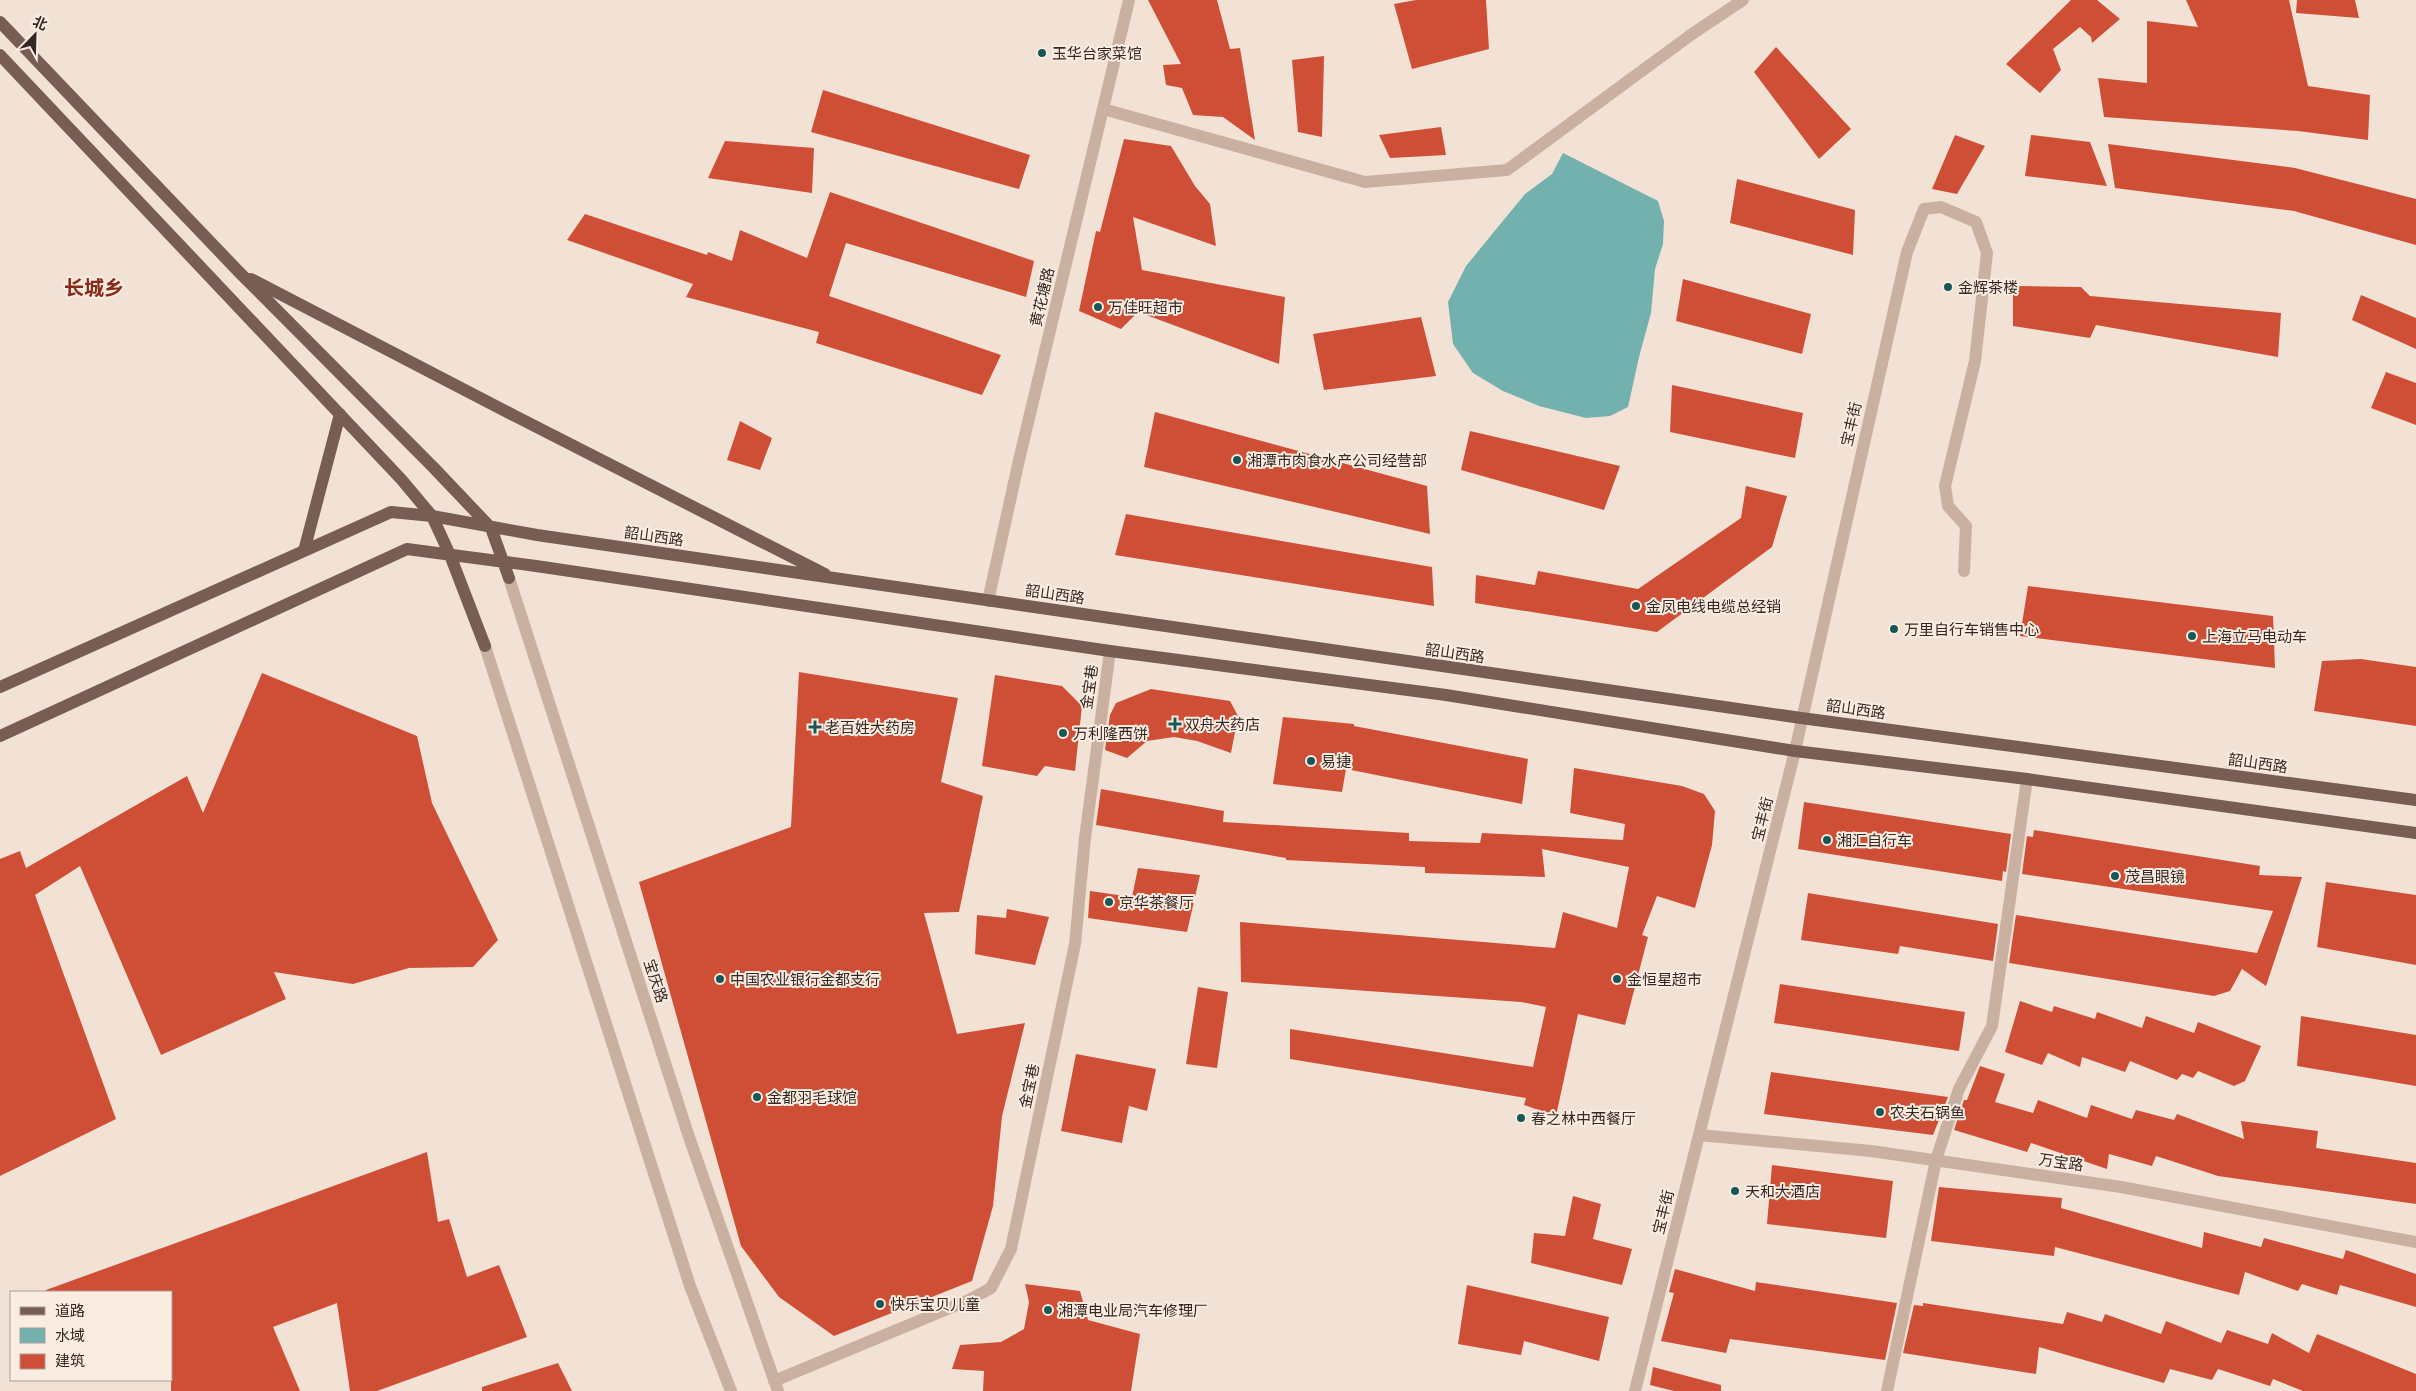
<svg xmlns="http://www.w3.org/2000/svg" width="2416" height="1391" font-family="Mulish,'Noto Sans SC',sans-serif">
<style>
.water{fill:#72b1ae}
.building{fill:#cf4f36}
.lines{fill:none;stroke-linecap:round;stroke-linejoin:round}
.minor{stroke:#cab0a0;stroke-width:12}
.major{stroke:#775d54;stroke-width:12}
.poi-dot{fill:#175757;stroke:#faece1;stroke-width:2}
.labels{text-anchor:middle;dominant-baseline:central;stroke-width:4;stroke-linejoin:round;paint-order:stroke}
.poi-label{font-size:15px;fill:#342824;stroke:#faece1;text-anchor:start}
.street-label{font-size:15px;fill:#342824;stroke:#faece1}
.district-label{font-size:20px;font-weight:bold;fill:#882a18;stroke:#faece1}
</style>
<rect width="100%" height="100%" fill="#f2e2d5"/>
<path class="water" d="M1563 153 1658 201 1664 221 1663 244 1655 269 1651 313 1639 357 1628 407 1610 416 1586 418 1539 406 1503 391 1473 373 1453 344 1448 302 1466 266 1525 194 1552 174Z"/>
<path class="building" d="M1148 0H1217L1230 49 1240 48 1255 140 1223 117 1193 115 1182 88 1166 85 1163 65 1181 64Z
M1416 0H1486L1489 49 1412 69 1394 4Z
M2071 0H2097L2120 19 2092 43 2091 37 2080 27 2053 49 2061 70 2040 93 2006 64Z
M2186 0H2289L2308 86 2370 95 2368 140 2298 131 2104 117 2098 78 2147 83V21L2198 27Z
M2297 0H2355L2359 18 2296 13Z
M1776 47 1851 129 1819 159 1754 72Z
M1324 56 1322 137 1298 132 1292 60Z
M823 90 1030 155 1019 189 811 132Z
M1441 127 1446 155 1390 158 1379 135Z
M1955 135 1985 146 1957 194 1932 189Z
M2031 135 2090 142 2107 186 2025 176Z
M1124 139 1171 146 1195 186 1210 204 1216 246 1133 217 1142 270 1285 297 1279 364 1138 312 1121 329 1079 311 1096 231 1100 232Z
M725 141 814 148 812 193 708 178Z
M2108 144 2295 168 2416 199V245L2294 211 2115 188Z
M1737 179 1855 210 1853 255 1730 223Z
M830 192 1034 261 1026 297 846 243 829 296 1001 355 982 395 816 343 819 332 686 297 693 284 567 240 585 214 707 255 708 252 732 261 740 230 807 258Z
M1683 279 1811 314 1802 354 1676 321Z
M2013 286 2081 287 2090 296 2281 313 2278 357 2096 325 2090 338 2013 326Z
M2361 295 2416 318V349L2352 320Z
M1421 317 1436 376 1324 390 1313 334Z
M2386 372 2416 383V425L2371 408Z
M1672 385 1803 413 1795 458 1670 432Z
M1155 412 1427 486 1430 534 1144 467Z
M740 421 772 438 760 470 727 460Z
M1470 431 1620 466 1604 510 1461 470Z
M1746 486 1787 496 1772 547 1657 632 1475 603 1476 575 1535 585 1538 571 1638 589 1741 518Z
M1126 514 1432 567 1434 606 1115 555Z
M2028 586 2273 616 2275 668 2020 636Z
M2361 659 2416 667V726L2314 711 2322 661Z
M799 672 958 698 941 782 983 796 959 912 924 913 957 1034 1025 1023 1002 1116 993 1206 972 1281 834 1336 779 1297 741 1246 639 882 791 827Z
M262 673 417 736 432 803 498 940 473 967 409 968 353 984 274 972 286 999 161 1055 80 866 35 895 116 1119 0 1176V859L20 851 26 868 187 776 203 813Z
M995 675 1062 686 1082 706 1075 771 1045 766 1037 776 982 766Z
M1151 689 1230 701 1238 716 1231 753 1197 741 1174 737 1147 741 1127 758 1105 750 1110 715 1116 703Z
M1283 717 1354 724V726L1528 759 1522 804 1346 769 1342 792 1273 784Z
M1574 768 1682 786 1704 794 1715 811 1712 845 1695 908 1657 896 1642 935 1648 937 1625 1025 1578 1014 1556 1116 1524 1105 1526 1098 1290 1059V1029L1533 1067 1546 1007 1521 1002 1241 982 1240 922 1555 948 1563 912 1617 928 1629 867 1542 849 1545 877 1425 873V867L1286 860V858L1096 825 1101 789 1224 811 1223 822 1409 833V841L1480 843 1482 833 1623 840 1625 824 1570 813Z
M1804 802 2011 834 2006 872 2003 871 2002 881 1798 849Z
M2034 830 2260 866 2259 875 2302 877 2266 986 2242 969 2230 991 2214 996 2009 963 2016 915 2257 953 2273 911 2022 874 2027 836 2033 837Z
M1138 868 1200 875 1187 932 1088 918 1090 891 1132 897Z
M2326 882 2416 895V965L2317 947Z
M1808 893 1998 924 1993 961 1900 946 1898 954 1801 940Z
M1007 909 1049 917 1035 965 975 954 977 915 1006 918Z
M1780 984 1965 1012 1959 1051 1774 1023Z
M1198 987 1228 992 1217 1068 1186 1064Z
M2020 1001 2052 1012 2054 1006 2095 1019 2097 1012 2142 1028 2146 1016 2194 1033 2198 1022 2261 1046 2245 1081 2234 1086 2198 1071 2193 1078 2182 1074 2177 1080 2130 1061 2125 1072 2082 1057 2080 1067 2048 1053 2042 1065 2005 1052Z
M2301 1016 2416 1035V1086L2297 1066Z
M1076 1054 1156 1069 1147 1111 1129 1106 1122 1143 1061 1131Z
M1980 1066 2005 1074 1995 1102 2033 1113 2038 1100 2087 1118 2091 1105 2132 1119 2136 1110 2174 1120 2177 1114 2244 1139 2241 1121 2318 1131 2316 1148 2416 1163V1204L2218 1176 2156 1156 2152 1166 2109 1154 2107 1169 2031 1143 2027 1152 1954 1130 1964 1100H1967Z
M1771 1072 1948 1097 1933 1135 1764 1114Z
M427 1152 438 1222 449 1219 467 1277 499 1265 527 1337 377 1391H350L337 1303 273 1327 300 1391H171V1292H46V1290Z
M1772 1165 1893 1181 1886 1238 1767 1224Z
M1939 1187 2062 1198 2061 1208 2202 1248 2204 1232 2261 1247 2264 1238 2343 1259 2346 1250 2416 1274V1307L2340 1285 2337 1295 2302 1284 2298 1291 2245 1272 2239 1295 2055 1247 2054 1256 1931 1241Z
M1573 1196 1601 1204 1593 1239 1632 1249 1622 1285 1531 1263 1534 1233 1565 1236Z
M1675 1269 1755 1291 1756 1282 1897 1303 1885 1360 1730 1339 1726 1353 1661 1341 1674 1293 1669 1292Z
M1025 1284 1080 1291 1088 1320 1140 1334 1131 1391H983L984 1371 952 1369 960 1345 1001 1342 1024 1329 1029 1302Z
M1467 1285 1609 1317 1599 1361 1524 1341 1521 1355 1458 1344Z
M1923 1303 2063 1324 2067 1312 2102 1322 2105 1314 2161 1334 2166 1321 2221 1343 2227 1330 2268 1344 2272 1333 2309 1353 2317 1334 2416 1374V1391H2303L2273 1379 2270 1386 2218 1369 2212 1380 2170 1369 2164 1383 2039 1347 2036 1374 1903 1353 1914 1305 1923 1306Z
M558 1363 572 1391H482V1387Z
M1653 1367 1721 1385V1391H1674L1650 1385Z"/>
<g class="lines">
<path class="minor" d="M1103 109 1365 182 1507 170 1692 34 1743 0
M509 578 688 1134 778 1391
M988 601 1019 460 1129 0
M485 646 690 1286 731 1391
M1699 1135 1871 1151 2121 1187 2416 1242
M774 1381 969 1300 991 1288 1011 1249 1075 944 1085 838 1110 651
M1635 1391 1795 751 1907 252 1924 209 1941 207 1976 222 1987 253 1975 361 1945 486 1948 506 1966 526 1964 571
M1887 1391 1936 1160 1959 1089 1992 1026 2027 779"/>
<path class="major" d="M0 22 239 272 433 467 491 528 509 578
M0 55 401 479 432 516 450 555 485 646
M251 279 515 416 825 574
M304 551 340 414
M0 687 391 512 432 516 537 535 1801 718 2416 800
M0 736 407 549 536 566 1110 651 1446 695 1795 751 2027 779 2416 833"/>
</g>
<g class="poi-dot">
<circle cx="1042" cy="53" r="5"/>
<circle cx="1948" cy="287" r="5"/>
<circle cx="1098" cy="307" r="5"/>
<circle cx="1237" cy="460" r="5"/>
<circle cx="1636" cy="606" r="5"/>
<circle cx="1894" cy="629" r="5"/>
<circle cx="2192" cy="636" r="5"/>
<path d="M1172.5 716.5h5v5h5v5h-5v5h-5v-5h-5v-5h5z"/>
<path d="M812.5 719.5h5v5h5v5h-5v5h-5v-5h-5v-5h5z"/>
<circle cx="1063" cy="733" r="5"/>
<circle cx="1311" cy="761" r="5"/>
<circle cx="1827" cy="840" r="5"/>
<circle cx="2115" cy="876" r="5"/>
<circle cx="1109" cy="902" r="5"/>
<circle cx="720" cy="979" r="5"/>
<circle cx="1617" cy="979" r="5"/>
<circle cx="757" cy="1097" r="5"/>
<circle cx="1880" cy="1112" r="5"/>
<circle cx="1521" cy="1118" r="5"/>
<circle cx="1735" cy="1191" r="5"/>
<circle cx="880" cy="1304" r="5"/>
<circle cx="1048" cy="1310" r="5"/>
</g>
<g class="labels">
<g class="poi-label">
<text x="1052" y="53">玉华台家菜馆</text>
<text x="1958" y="287">金辉茶楼</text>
<text x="1108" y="307">万佳旺超市</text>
<text x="1247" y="460">湘潭市肉食水产公司经营部</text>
<text x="1646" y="606">金凤电线电缆总经销</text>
<text x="1904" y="629">万里自行车销售中心</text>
<text x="2202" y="636">上海立马电动车</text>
<text x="1185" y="724">双舟大药店</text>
<text x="825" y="727">老百姓大药房</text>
<text x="1073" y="733">万利隆西饼</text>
<text x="1321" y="761">易捷</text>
<text x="1837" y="840">湘汇自行车</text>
<text x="2125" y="876">茂昌眼镜</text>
<text x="1119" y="902">京华茶餐厅</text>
<text x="730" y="979">中国农业银行金都支行</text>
<text x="1627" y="979">金恒星超市</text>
<text x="767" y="1097">金都羽毛球馆</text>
<text x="1890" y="1112">农夫石锅鱼</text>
<text x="1531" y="1118">春之林中西餐厅</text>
<text x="1745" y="1191">天和大酒店</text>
<text x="890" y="1304">快乐宝贝儿童</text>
<text x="1058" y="1310">湘潭电业局汽车修理厂</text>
</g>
<g class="street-label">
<text transform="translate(1042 297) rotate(-77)">黄花塘路</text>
<text transform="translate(1851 424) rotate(-77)">宝丰街</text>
<text transform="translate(654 536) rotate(8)">韶山西路</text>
<text transform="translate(1055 594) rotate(8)">韶山西路</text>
<text transform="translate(1455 653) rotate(8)">韶山西路</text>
<text transform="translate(1089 687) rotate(-82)">金宝巷</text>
<text transform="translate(1856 709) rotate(8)">韶山西路</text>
<text transform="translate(2258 763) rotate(8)">韶山西路</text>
<text transform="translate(1762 819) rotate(-76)">宝丰街</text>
<text transform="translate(656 981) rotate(72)">宝庆路</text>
<text transform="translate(1029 1086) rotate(-78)">金宝巷</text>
<text transform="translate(2061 1162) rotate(8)">万宝路</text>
<text transform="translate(1663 1212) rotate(-76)">宝丰街</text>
</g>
<g class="district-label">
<text x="94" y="287">长城乡</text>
</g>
</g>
<rect x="10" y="1291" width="162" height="90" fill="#faece1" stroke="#ab9e95"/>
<rect x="20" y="1307" width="25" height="8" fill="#775d54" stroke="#ab9e95"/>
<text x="55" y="1316" font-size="15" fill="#342824">道路</text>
<rect x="20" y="1328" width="25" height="15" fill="#72b1ae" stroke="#ab9e95"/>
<text x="55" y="1341" font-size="15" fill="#342824">水域</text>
<rect x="20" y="1354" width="25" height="15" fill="#cf4f36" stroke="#ab9e95"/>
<text x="55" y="1366" font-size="15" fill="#342824">建筑</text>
<g transform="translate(35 35) rotate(23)" stroke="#faece1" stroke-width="4" paint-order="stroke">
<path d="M0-4L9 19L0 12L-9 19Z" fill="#342824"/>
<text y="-8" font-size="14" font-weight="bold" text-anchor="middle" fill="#342824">北</text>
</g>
</svg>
